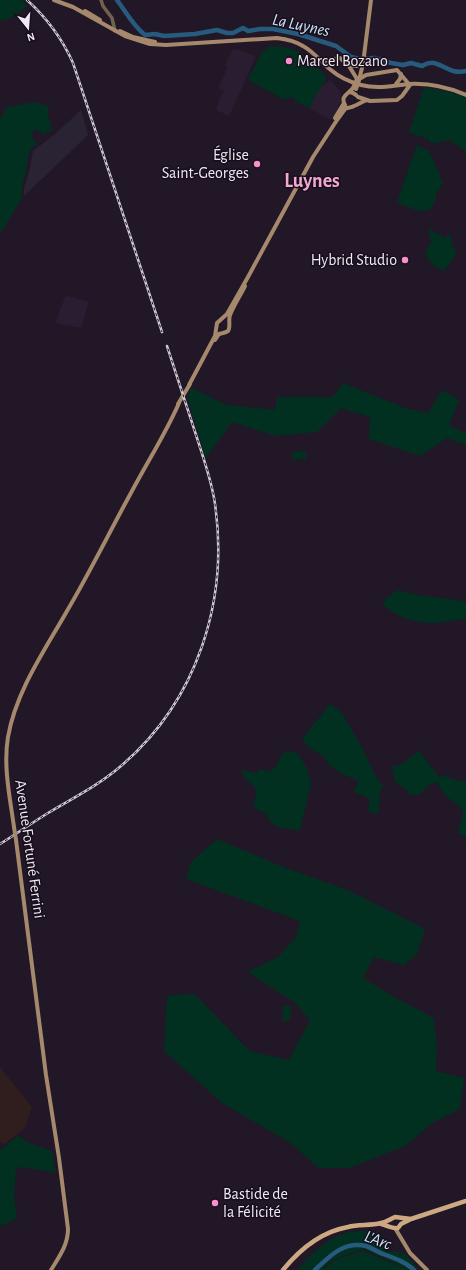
<svg xmlns="http://www.w3.org/2000/svg" width="466" height="1270" font-family="'Alegreya Sans',sans-serif">
<style>
.built{fill:#2b1d31}
.industrial{fill:#2a2333}
.medical{fill:#301d1e}
.green{fill:#023020}
.lines{fill:none;stroke-linecap:round;stroke-linejoin:round}
.river{stroke:#265b7d;stroke-width:4.5}
.tertiary{stroke:#736150;stroke-width:3.5}
.secondary{stroke:#a6896d;stroke-width:4}
.primary{stroke:#cda883;stroke-width:4.5}
.rail-casing{stroke:#cfc8d3;stroke-width:2.5}
.rail{stroke:#180e1c;stroke-width:1;stroke-dasharray:3;stroke-linecap:butt}
.secondary-bridge{stroke:#a6896d;stroke-width:4}
.poi-dot{fill:#f890cb;stroke:#180e1c;stroke-width:1.5}
.labels{text-anchor:middle;dominant-baseline:central;stroke-width:3;stroke-linejoin:round;paint-order:stroke}
.poi-label{font-size:16px;fill:#f0e9f3;stroke:#180e1c;text-anchor:start}
.street-label{font-size:16px;fill:#f0e9f3;stroke:#180e1c}
.water-label{font-size:17px;font-style:italic;fill:#c7e5fb;stroke:#180e1c}
.district-label{font-size:20px;font-weight:bold;fill:#f2a8d0;stroke:#180e1c}
</style>
<rect width="100%" height="100%" fill="#211726"/>
<path class="built" d="M237 49 256 56 242 88 229 116 216 110 219 102 218 100 224 91 218 88 228 67 225 65 232 50Z
M330 80 340 91 341 96 340 103 338 107V111L331 120 309 108 320 87Z
M68 296 89 302 81 328 55 323 64 300 65 297Z"/>
<path class="industrial" d="M81 110 88 135 24 196V188L29 173 33 151 54 135Z"/>
<path class="medical" d="M0 1067 32 1107 25 1128 4 1144 0 1141Z"/>
<path class="green" d="M0 0H21L28 6 11 18 0 21Z
M270 46C300 46 307 57 327 77L309 108 295 101 294 98 290 97 285 100 248 80 263 50H266Z
M424 87 459 94 466 98V151L449 140 431 144 429 140 409 132Z
M33 102 49 106 48 116 52 130 44 134 35 129 31 135 37 144 30 150 29 152 26 171 22 185V198L0 234V119L2 117 5 108Z
M417 145 429 151 443 182 439 191H437L436 195 437 196 431 209C419 214 408 207 397 202Z
M429 229 446 238 449 232 454 249 457 253 444 271C437 269 425 260 426 251 426 249 430 245 431 243L430 236 428 231Z
M343 383 405 408 428 413 442 390 459 400 449 425 462 432 466 431V445L447 438 420 456 369 439 370 417 341 408 317 432 275 436 232 422 206 458 187 397 191 388 227 405 275 410 277 397H333Z
M306 451V459H292V452Z
M398 590 417 595 462 601 466 604V618C434 625 410 627 383 605L387 597Z
M330 704 343 714 361 746 377 779 384 786 380 790 378 814 368 811 370 799 354 792 358 781 339 772 328 764 324 757 320 754 309 748 302 739Z
M292 751 298 754 307 768 311 784 300 830 280 828 269 821 267 814 258 810 253 804 256 795 255 787 244 778 242 770 256 773 261 769 268 772C281 767 277 758 285 752 287 751 289 751 292 751Z
M419 751 440 778 444 775 452 779 466 782V836L458 833C458 826 463 821 463 814 463 804 452 802 446 796 442 792 440 787 437 782L429 785 420 794 410 795 407 790 395 782 392 767 400 765Z
M217 839 281 866 347 890 425 929 417 954 404 965 374 957 363 978 389 994 434 1018 437 1047 436 1071 464 1078 460 1109 431 1124 405 1146 349 1168H319L289 1142 222 1103 164 1051 167 996 194 994 250 1051 289 1060 310 1020 294 1002 248 972 278 957 296 937 300 921 186 879 191 862Z
M283 1006H291L290 1021H282Z
M18 1136 29 1143 52 1151 56 1172 16 1167 14 1198 17 1218 13 1221 0 1226V1150Z
M368 1231 380 1233 383 1248 386 1251 405 1253 419 1270H410L364 1249 334 1259 321 1270H297C311 1255 328 1236 350 1232 356 1231 362 1231 368 1231Z
M363 1251 409 1270H323L335 1260Z"/>
<g class="lines">
<path class="river" d="M117 0C126 12 133 26 145 35L155 34 164 36 195 34 217 30 227 33H233L243 28 248 31 260 29H273L298 34 336 46 351 57 359 59 375 58 391 63 403 65 411 63 422 66C439 55 445 76 466 71
M315 1270C330 1256 343 1241 366 1246 372 1248 378 1252 383 1254 394 1258 406 1262 414 1270"/>
<path class="tertiary" d="M101 0 103 6 112 18 115 31"/>
<path class="secondary" d="M54 0 73 7 125 36 150 44 166 45 277 38C286 39 295 41 303 46 314 52 321 62 331 70 339 77 350 82 361 85 377 89 393 86 409 84 429 83 448 87 466 95
M85 11 100 20
M120 31 133 37 155 42
M323 61 340 58 349 66 357 79
M349 66H357L361 62
M361 78 366 75 397 70 408 83
M359 80 363 64 371 0
M396 84 400 79 401 74
M350 92 353 93 356 95
M358 97 370 101 397 100 402 96 410 85
M345 105C340 96 348 94 353 88
M335 118 344 103
M215 340 219 334C222 333 226 333 228 331 231 327 228 320 230 315 234 305 240 296 245 286
M189 385 215 336 217 323 227 314 248 277 313 157 337 120 345 109C348 107 351 108 354 106 359 104 361 102 367 100
M178 404 190 384
M14 827C10 798 3 766 8 737 16 691 45 650 67 611 90 572 110 531 132 491 148 461 166 433 179 403
M16 840 46 1075 59 1158 68 1229C68 1245 59 1257 51 1270
M395 1228 410 1253 427 1270"/>
<path class="primary" d="M381 1224C386 1225 393 1229 398 1228L401 1224 411 1219 466 1201
M283 1270C300 1249 320 1232 348 1227 359 1224 370 1226 381 1223 387 1222 390 1219 395 1217L411 1219"/>
<defs>
<path id="rail" d="M27 0C47 18 62 38 73 63L162 332
M0 844C16 834 32 823 48 813 73 798 99 785 121 766 197 701 229 601 215 504 212 482 204 460 197 438 187 407 177 376 167 346"/>
</defs>
<use href="#rail" class="rail-casing"/>
<use href="#rail" class="rail"/>
<path class="secondary-bridge" d="M353 88 357 79
M356 89 359 80
M14 827 16 840"/>
</g>
<g class="poi-dot">
<circle cx="289" cy="61" r="4"/>
<circle cx="257" cy="164" r="4"/>
<circle cx="405" cy="260" r="4"/>
<circle cx="215" cy="1203" r="4"/>
</g>
<g class="labels">
<g class="poi-label">
<text x="297" y="61">Marcel Bozano</text>
<text x="249" y="155" text-anchor="end">Église<tspan x="249" dy="18">Saint-Georges</tspan></text>
<text x="397" y="260" text-anchor="end">Hybrid Studio</text>
<text x="223" y="1194">Bastide de<tspan x="223" dy="18">la Félicité</tspan></text>
</g>
<g class="street-label">
<text transform="translate(30 849) rotate(82)">Avenue Fortuné Ferrini</text>
</g>
<g class="water-label">
<text transform="translate(301 25) rotate(12)">La Luynes</text>
<text transform="translate(378 1240) rotate(20)">L'Arc</text>
</g>
<g class="district-label">
<text x="312" y="181">Luynes</text>
</g>
</g>
<g transform="translate(28 28) rotate(163)" stroke="#180e1c" stroke-width="3" paint-order="stroke">
<path d="M0-3L7 15L0 10L-7 15Z" fill="#f0e9f3"/>
<text y="-6" font-size="11" font-weight="bold" text-anchor="middle" fill="#f0e9f3">N</text>
</g>
</svg>
